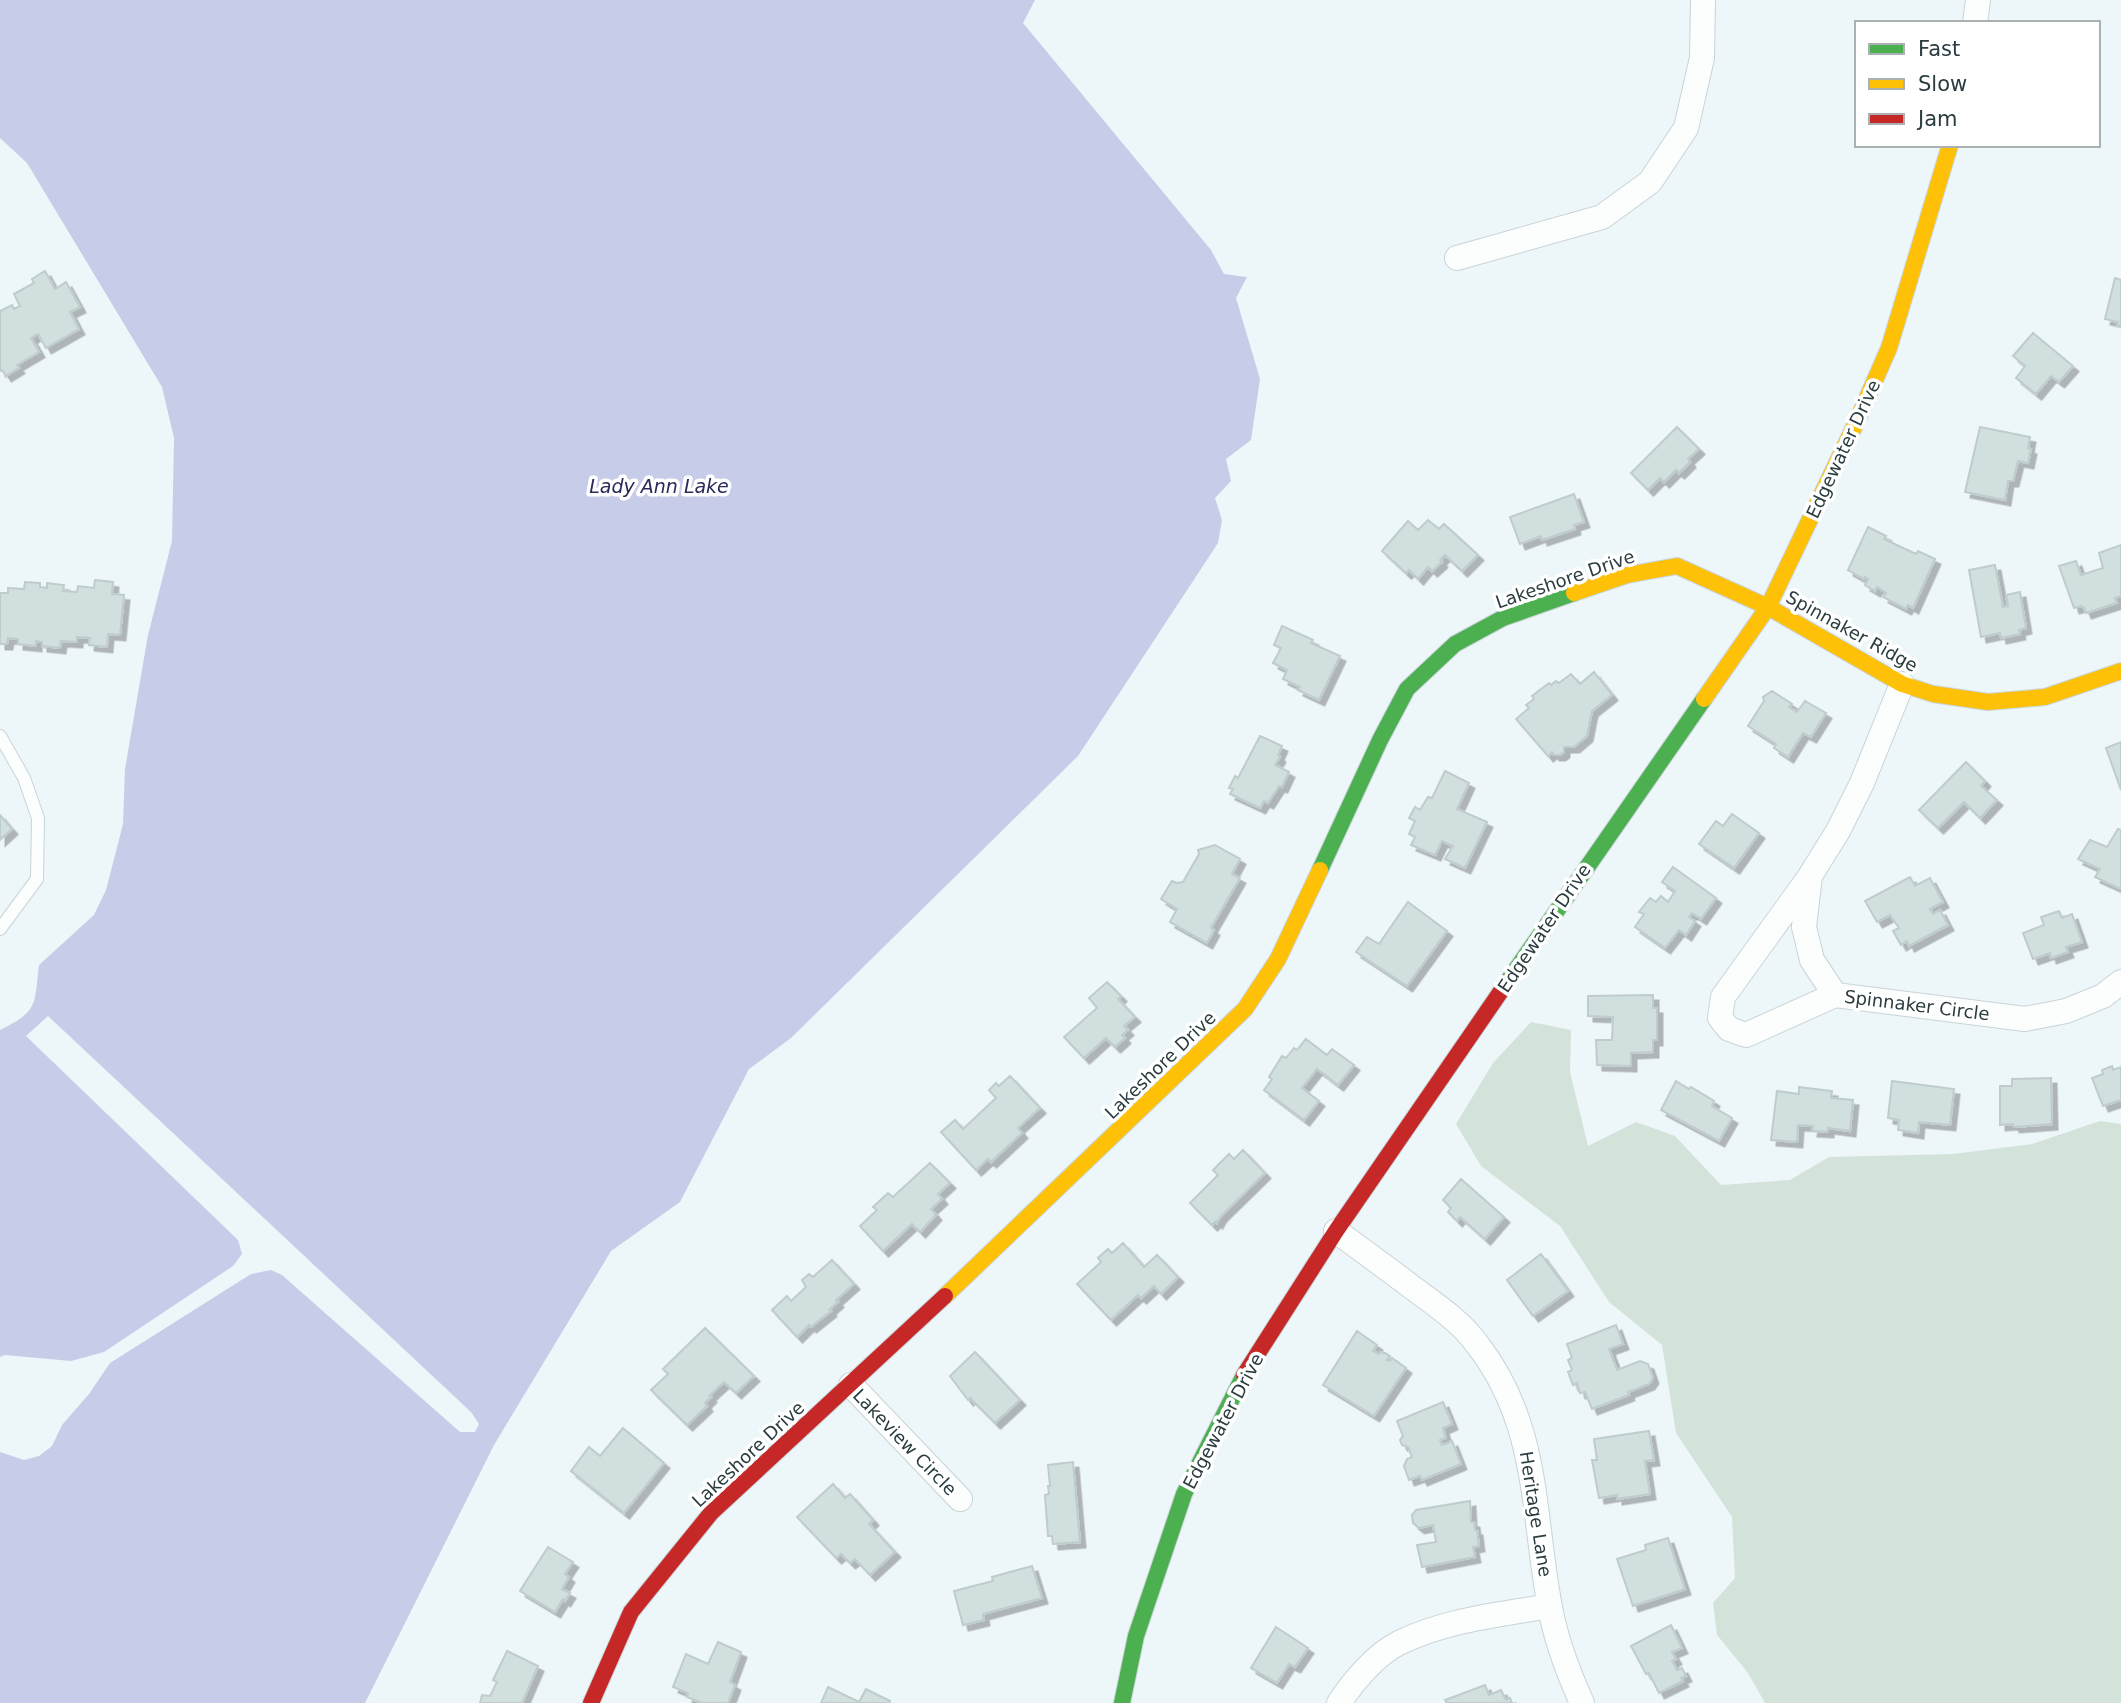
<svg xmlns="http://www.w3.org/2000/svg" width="2121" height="1703" font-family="'DejaVu Sans',sans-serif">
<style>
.green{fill:#d4e3da}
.water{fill:#c7cde8}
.building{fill:#d2dfdf;stroke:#bfcccc;stroke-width:2;filter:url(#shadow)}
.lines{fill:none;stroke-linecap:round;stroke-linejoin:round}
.lane-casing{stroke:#c8d4d7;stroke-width:14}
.street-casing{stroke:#c8d4d7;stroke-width:26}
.fast-casing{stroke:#c8d4d7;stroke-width:18}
.slow-casing{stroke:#c8d4d7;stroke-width:18}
.jam-casing{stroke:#c8d4d7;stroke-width:18}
.lane{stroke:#fcfefe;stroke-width:12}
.street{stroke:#fcfefe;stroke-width:24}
.fast{stroke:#4caf50;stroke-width:16}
.slow{stroke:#ffc107;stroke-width:16}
.jam{stroke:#c62828;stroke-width:16}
.labels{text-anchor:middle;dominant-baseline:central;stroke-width:7;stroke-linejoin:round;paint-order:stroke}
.street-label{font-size:18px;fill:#2a3c40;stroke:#fff}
.water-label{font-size:19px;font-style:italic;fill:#282a59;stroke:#fff}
</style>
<defs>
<filter id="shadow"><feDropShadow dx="5.5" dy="5.5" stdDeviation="0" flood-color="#0004"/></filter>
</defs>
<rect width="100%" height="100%" fill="#edf6f9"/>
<path class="green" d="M1531 1022 1571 1030 1570 1072 1588 1146 1636 1122 1675 1136 1721 1185 1790 1180 1829 1157 1953 1154 2032 1144 2100 1121 2121 1124V1703H1765L1748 1673 1717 1635 1713 1603 1735 1578 1732 1517 1676 1433 1662 1345 1609 1302 1560 1226 1481 1166 1456 1124 1493 1063Z"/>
<path class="water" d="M0 0H1035L1023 23 1211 250 1224 274 1247 277 1236 298 1260 379 1251 440 1226 459 1231 481 1215 498 1222 520 1218 543 1078 756 791 1038 749 1069 680 1202 611 1251 494 1445 365 1703H0V1452L24 1460 39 1456 52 1446 62 1425 89 1394 110 1363 251 1274 271 1270 282 1275 460 1432H475L479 1424 471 1412 48 1016 26 1036 238 1240 242 1254 233 1266 104 1352 71 1361 5 1355 0 1357V1030C39 1011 34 1005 39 965L94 915 106 890 123 824 125 769 148 635 172 541 174 438 162 387 27 163 0 138Z"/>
<path class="building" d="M45 271 55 289 66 282 80 307 70 312 79 329 46 348 38 334 31 338 39 352 17 365 19 368 6 376 2 370 0 371V311L12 305 14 309 20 306 14 294 34 283 32 279Z
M2115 278 2121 280V326L2117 325 2118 322 2105 319Z
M2033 333 2073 366 2059 382 2051 376 2036 394 2016 378 2025 366 2013 356Z
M1677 427 1699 449 1688 459 1690 462 1679 473 1676 470 1664 482 1660 478 1648 490 1631 473Z
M1980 427 2030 437 2028 448 2031 449 2028 463 2018 461 2013 481H2008L2005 500 1965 492Z
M1574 494 1584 522 1574 525 1575 529 1542 540 1541 536 1520 544 1510 517Z
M1428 520 1439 529 1444 524 1478 555 1462 571 1445 555 1440 560 1442 562 1432 571 1428 567 1418 579 1409 570 1406 573 1382 551 1408 521 1418 530Z
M1868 527 1886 536 1884 539 1916 554 1918 551 1935 559 1913 608 1908 605 1906 609 1883 597 1886 593 1877 587 1875 591 1865 585 1868 579 1865 577 1864 579 1848 570Z
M2121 545V596L2115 598 2117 603 2086 613 2084 608 2081 606 2074 608 2059 566 2076 561 2081 575 2103 568 2099 553Z
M1995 565 2003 607 2008 606 2006 595 2020 592 2026 628 2019 630 2020 634 2001 638 2000 633 1981 637 1969 570Z
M95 580 113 582 112 594 124 595 120 635 108 634 107 647 89 645 90 638 77 637V642L61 641 60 648 42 646V642L36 641V646L18 644V639L8 638 7 644H0V593H8V588L24 589 25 582 40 583V587L47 588V583L64 585 63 591 77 592 78 586 94 588Z
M1282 626 1313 640 1311 643 1340 656 1319 700 1298 690 1300 687 1283 679 1287 670 1273 663 1281 648 1274 645Z
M1594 672 1612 695 1592 711 1587 736 1574 747H1564V752L1560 755H1554L1552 752 1548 756 1516 719 1529 708 1526 705 1534 699 1532 696 1549 683 1551 685 1556 681 1559 683 1571 674 1580 684Z
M1772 691 1792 704 1789 707 1797 712 1805 701 1826 713 1811 737 1803 733 1788 757 1774 748 1776 744 1748 726 1764 701 1763 697Z
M1260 736 1282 746 1278 755 1280 757 1275 765 1289 772 1282 787 1279 786 1268 803 1264 801 1260 808 1230 794 1233 789 1229 788 1235 776 1238 778Z
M2121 742V790L2106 748Z
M1966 762 1985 781 1981 786 1997 800 1980 818 1964 802 1938 828 1919 810Z
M1445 771 1469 783 1457 809 1487 822 1465 868 1445 859 1453 846 1442 841 1435 855 1411 845 1415 837 1409 834 1415 821 1409 818 1415 807 1420 810 1428 797 1432 798Z
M1732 814 1759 833 1734 868 1699 844 1716 821 1723 826Z
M0 815 12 829 0 840Z
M2118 829 2121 830V889L2095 877 2100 869 2078 859 2090 840 2107 847Z
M1215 845 1240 859 1232 874 1240 878 1211 928 1214 930 1207 943 1170 922 1177 909 1161 899 1172 881 1177 883 1183 882 1199 854 1198 850Z
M1673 867 1716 898 1701 919 1692 913 1689 917 1695 921 1686 935 1679 930 1665 948 1635 927 1644 914 1639 912 1650 898 1656 902 1661 896 1668 902 1675 891 1662 882Z
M1910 877 1915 886 1930 878 1943 902 1930 909 1933 914 1940 910 1948 925 1909 946 1907 941 1901 945 1893 931 1899 928 1890 915 1877 922 1865 901Z
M1408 902 1447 931 1407 986 1356 952 1367 937 1379 944Z
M2059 911 2062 918 2072 914 2082 942 2066 947 2068 952 2051 958 2050 953 2033 959 2023 933 2044 925 2041 917Z
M1107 982 1121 996 1118 999 1135 1017 1124 1026 1128 1030 1122 1035 1125 1038 1115 1047 1106 1038 1084 1058 1064 1037 1097 1008 1089 998Z
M1653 995V1008H1657V1040H1653V1052L1631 1053V1066L1597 1065 1596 1040H1612L1613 1017 1588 1016V996Z
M1306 1039 1327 1055 1332 1049 1354 1065 1338 1085 1317 1069 1302 1088 1319 1101 1304 1120 1264 1090 1272 1079 1269 1077 1282 1056 1286 1058 1294 1048 1297 1050Z
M2112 1066 2113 1070 2121 1067V1100L2103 1106 2092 1078 2103 1074 2102 1070Z
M1010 1076 1040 1108 1018 1128 1022 1133 991 1162 988 1159 976 1170 941 1132 955 1120 963 1129 996 1098 989 1090 996 1083 999 1086Z
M2051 1078 2052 1124 2014 1127 2013 1124 2000 1125V1086H2012V1079Z
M1676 1081 1689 1089 1691 1087 1714 1101 1712 1106 1732 1118 1719 1141 1661 1110Z
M1892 1081 1954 1089 1950 1125 1919 1122 1918 1133 1898 1130 1899 1120 1888 1118Z
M1799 1087 1832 1091 1831 1098 1853 1100 1850 1131 1828 1128V1132L1812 1131 1813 1126 1798 1125 1797 1142 1771 1140 1777 1091 1799 1094Z
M1243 1150 1265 1173 1221 1216 1217 1223 1216 1221 1212 1225 1190 1203 1218 1175 1213 1170 1229 1154 1234 1159Z
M930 1163 950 1183 938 1194 942 1199 931 1209 936 1215 920 1232 912 1224 883 1251 860 1226 877 1210 873 1207 888 1193 893 1197Z
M1461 1179 1504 1217 1485 1239 1460 1217 1457 1221 1448 1212 1451 1208 1443 1200Z
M1123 1243 1144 1267 1157 1255 1178 1277 1161 1294 1154 1286 1141 1298 1138 1295 1111 1320 1077 1284 1101 1262 1098 1258 1108 1249 1112 1253Z
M1541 1254 1568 1291 1533 1316 1507 1280Z
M832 1260 854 1284 836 1300 838 1302 829 1310 831 1311 811 1327 809 1325 797 1337 772 1310 787 1296 791 1301 806 1287 802 1280 809 1274 813 1277Z
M1616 1325 1623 1344 1609 1349 1617 1370 1640 1361 1648 1364 1653 1378 1649 1384 1628 1392 1629 1395 1592 1409 1585 1392 1580 1393 1577 1383 1573 1385 1568 1372 1572 1370 1568 1360 1572 1358 1567 1344Z
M705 1328 754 1376 736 1393 724 1382 709 1396 711 1397 705 1403 707 1406 687 1425 651 1390 668 1374 663 1369Z
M1357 1331 1377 1345 1373 1351 1379 1354 1380 1352 1385 1353 1390 1356 1387 1360 1390 1361 1392 1358 1406 1368 1374 1416 1323 1385Z
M975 1352 1020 1400 995 1423 970 1398 968 1400 950 1376Z
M1443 1402 1452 1424 1443 1428 1446 1438 1440 1440 1442 1445 1452 1441 1461 1464 1422 1480 1420 1476 1409 1480 1404 1466 1407 1459 1412 1457 1408 1447 1402 1445 1400 1440 1403 1436 1397 1421Z
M623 1428 664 1463 624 1513 571 1471 589 1447 600 1456Z
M1649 1431 1654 1460 1645 1461 1650 1494 1617 1499V1495L1599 1498 1592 1460H1597L1594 1439Z
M1073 1462 1080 1542 1053 1544 1052 1536H1048L1045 1495 1049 1494 1048 1486H1050L1048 1465Z
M833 1484 845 1498 850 1494 873 1520 869 1524 895 1552 870 1575 855 1559 850 1563 841 1554 836 1558 797 1517Z
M1470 1501 1471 1522H1474L1475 1530H1477L1479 1546 1473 1547 1475 1557 1422 1567 1417 1545 1436 1542 1433 1525 1419 1528 1413 1523 1412 1515 1416 1510Z
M1668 1538 1685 1589 1633 1606 1617 1559 1646 1550 1645 1545Z
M548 1547 573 1562 565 1574 569 1577 562 1589 570 1593 565 1601 563 1599 555 1612 520 1591Z
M1032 1566 1042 1598 983 1614 984 1620 963 1625 954 1591 993 1581 992 1577Z
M1671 1625 1682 1648 1672 1652 1676 1659 1672 1661 1677 1670 1682 1668 1686 1676 1681 1678 1683 1681 1659 1693 1649 1673 1646 1674 1631 1646Z
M1276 1627 1308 1648 1295 1667 1289 1664 1277 1683 1251 1668Z
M718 1642 741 1652 730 1682 735 1685 728 1703H702L687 1697 688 1693 673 1687 686 1654 708 1664Z
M507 1651 538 1666 522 1703H480L482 1695 490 1696 497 1682 493 1680Z
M1485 1685 1489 1695 1501 1690 1506 1700 1510 1698 1512 1703H1447L1445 1700Z
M828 1687 859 1702 866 1689 890 1701 889 1703H821Z"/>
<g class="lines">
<defs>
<path id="lane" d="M0 736 24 778 38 818 37 879 0 929"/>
<path id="street" d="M1975 23 1978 0
M1457 258 1602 217 1650 182 1686 128 1702 58 1703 0
M1902 684 1862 783 1838 831 1810 876 1804 927 1812 960 1835 995 2025 1019 2066 1011 2103 996 2121 982
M1808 879 1723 997 1720 1018 1729 1029 1746 1035 1835 995
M1336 1231C1362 1250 1388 1269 1413 1288 1436 1305 1460 1321 1477 1344 1540 1425 1532 1513 1550 1607 1556 1641 1568 1672 1582 1703
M851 1385 960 1499
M1339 1703C1352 1683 1376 1654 1399 1643 1445 1620 1499 1615 1549 1606"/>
<path id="fast" d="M1320 870 1380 740 1407 689 1455 644 1503 618 1574 593
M1508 981 1704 699
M1122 1703 1136 1636 1184 1494 1244 1375"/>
<path id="slow" d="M1574 593 1627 575 1677 566 1768 607 1902 684 1933 694 1988 702 2045 697 2121 671
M1704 699 1768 607 1857 421 1889 348 1950 145
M945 1296 1245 1009 1278 959 1320 870"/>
<path id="jam" d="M1244 1375 1336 1231 1508 981
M591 1703 631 1612 711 1513 945 1296"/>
</defs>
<use href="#lane" class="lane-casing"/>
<use href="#street" class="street-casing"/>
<use href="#fast" class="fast-casing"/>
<use href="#slow" class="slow-casing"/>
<use href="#jam" class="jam-casing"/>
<use href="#lane" class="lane"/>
<use href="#street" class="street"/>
<use href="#fast" class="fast"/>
<use href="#slow" class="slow"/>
<use href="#jam" class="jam"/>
</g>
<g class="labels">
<g class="street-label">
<text transform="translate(1843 449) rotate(-65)">Edgewater Drive</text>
<text transform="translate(1565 579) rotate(-19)">Lakeshore Drive</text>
<text transform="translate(1852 631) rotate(29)">Spinnaker Ridge</text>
<text transform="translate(1544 928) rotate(-56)">Edgewater Drive</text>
<text transform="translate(1917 1005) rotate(7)">Spinnaker Circle</text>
<text transform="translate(1160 1065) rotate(-44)">Lakeshore Drive</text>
<text transform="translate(1223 1421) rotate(-62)">Edgewater Drive</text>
<text transform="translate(905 1442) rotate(46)">Lakeview Circle</text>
<text transform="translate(748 1454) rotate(-43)">Lakeshore Drive</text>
<text transform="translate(1536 1514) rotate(81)">Heritage Lane</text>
</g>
<g class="water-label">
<text x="659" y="486">Lady Ann Lake</text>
</g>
</g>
<rect x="1855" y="21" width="245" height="126" fill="#ffffff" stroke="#aab1b3" stroke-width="2"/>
<rect x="1869" y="44" width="35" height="10" fill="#4caf50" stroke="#aab1b3" stroke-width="2"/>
<text x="1918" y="56" font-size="21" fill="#2a3c40">Fast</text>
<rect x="1869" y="79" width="35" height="10" fill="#ffc107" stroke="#aab1b3" stroke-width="2"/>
<text x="1918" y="91" font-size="21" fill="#2a3c40">Slow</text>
<rect x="1869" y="114" width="35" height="10" fill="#c62828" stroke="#aab1b3" stroke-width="2"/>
<text x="1918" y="126" font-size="21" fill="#2a3c40">Jam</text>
</svg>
